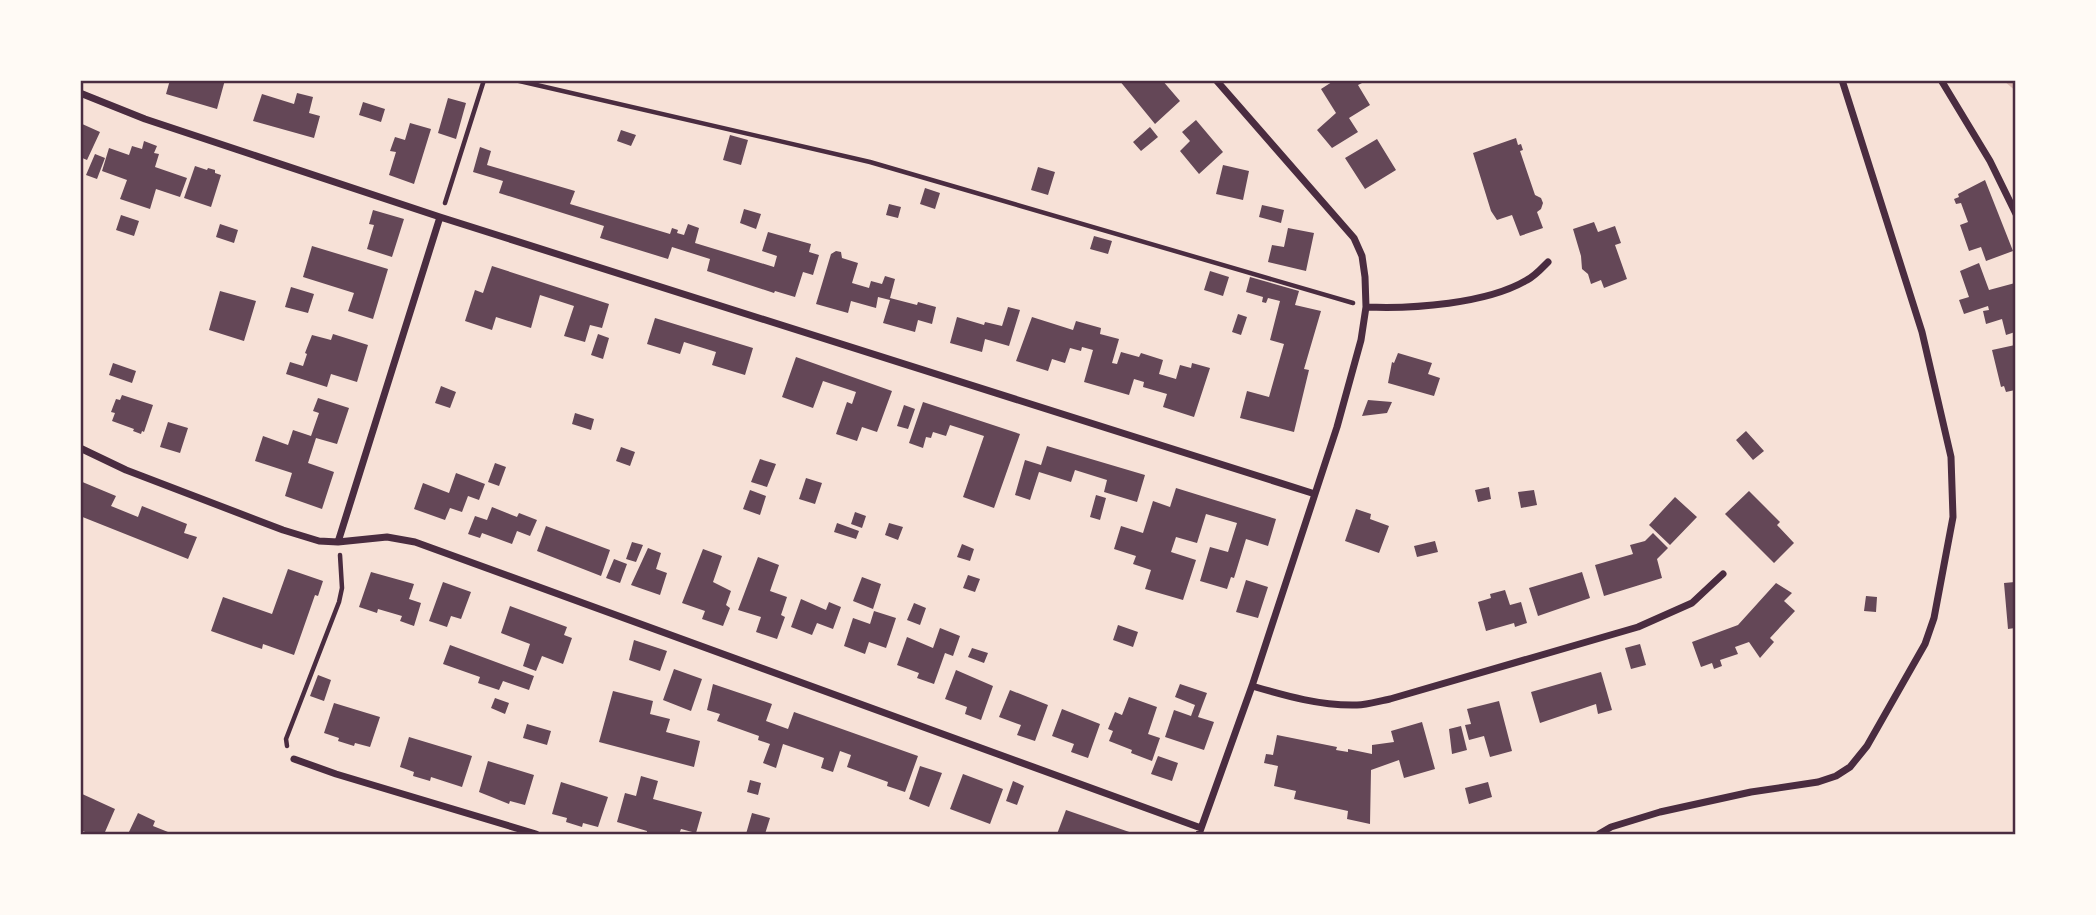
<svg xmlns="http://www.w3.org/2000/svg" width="2096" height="915" font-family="Karla,sans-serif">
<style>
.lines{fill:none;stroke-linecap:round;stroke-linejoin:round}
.stream{stroke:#dcb8b0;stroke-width:8}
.building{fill:#644757}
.path{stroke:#4a2c40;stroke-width:4.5}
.minor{stroke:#4a2c40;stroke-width:7}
.neatline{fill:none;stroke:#4a2c40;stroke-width:2.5}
</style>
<rect width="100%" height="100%" fill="#f7e1d7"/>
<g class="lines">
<path class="stream" d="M2009 80 2016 86"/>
</g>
<path class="building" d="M170 80H225L217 109 166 94Z
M1119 80H1162L1180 101 1155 124Z
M1335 80H1360L1362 83 1358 85 1370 105 1349 118 1358 132 1332 148 1317 130 1336 113 1321 89Z
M297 93 313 97 309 113 320 116 314 138 253 121 262 94 294 104Z
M448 98 466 103 456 139 438 133Z
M363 102 385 109 381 122 359 115Z
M1196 120 1223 152 1199 174 1180 151 1190 141 1182 132Z
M80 123 100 132 87 160 80 157Z
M410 123 431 129 414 184 389 175 396 152 390 151 395 137 405 140Z
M1150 127 1158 137 1141 151 1133 142Z
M621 130 636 135 631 146 617 141Z
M730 135 748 140 741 165 723 160Z
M1516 138 1518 145 1521 144 1523 150 1520 151 1535 195 1541 198 1543 203 1541 209 1537 212 1543 228 1520 236 1512 215 1497 220 1491 211 1473 153Z
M1377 139 1396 170 1365 189 1345 158Z
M144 141 157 146 154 153 159 154 155 167 187 178 180 197 156 189 150 209 120 199 127 180 102 171 109 148 129 155 132 146 142 149Z
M480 147 491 151 487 165 575 191 570 204 670 234 672 228 678 230 677 233 684 235 688 224 699 228 695 243 774 267 777 256 762 251 768 232 811 244 809 252 819 255 813 275 803 272 795 297 775 291 774 293 707 271 710 259 672 247 668 259 600 238 604 226 499 193 503 181 473 172Z
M95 154 105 158 97 179 86 175Z
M1223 165 1249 171 1243 200 1216 194Z
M195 166 207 170 208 168 215 170V173L221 175 211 207 184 198Z
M1038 167 1055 172 1048 195 1031 190Z
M1985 180 2013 251 1986 261 1981 247 1969 251 1960 225 1968 222 1961 203 1956 204 1954 199 1959 197 1958 194Z
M925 188 940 193 935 209 920 204Z
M889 204 901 207 898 218 886 215Z
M1262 205 1284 210 1281 223 1259 217Z
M744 209 761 214 756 229 740 223Z
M373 210 404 219 392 257 367 249 374 225 369 224Z
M121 215 139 221 134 236 116 230Z
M1594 222 1598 232 1615 226 1621 243 1615 245 1627 279 1604 288 1601 280 1591 284 1588 274 1582 269 1581 256 1573 229Z
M220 224 238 230 234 243 216 237Z
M1288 228 1314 233 1306 271 1268 262 1272 245 1284 247Z
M1094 236 1112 241 1108 254 1090 249Z
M312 246 388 269 373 319 348 311 354 293 303 277Z
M836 251 841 252 842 258 858 263 852 283 869 288 871 281 882 284 885 276 895 279 890 298 917 305 918 302 936 307 932 324 918 320 915 332 883 323 890 300 878 297 876 308 851 301 848 313 816 304 831 254Z
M1979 263 1989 290 2015 283V332L2006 335 2002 319 1986 324 1983 311 1989 310 1988 306 1964 314 1959 300 1969 297 1960 271Z
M492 266 609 304 602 328 590 325 585 342 564 336 574 306 540 295 531 328 496 317 492 330 465 321 475 290 483 293Z
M1210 271 1229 277 1223 296 1204 290Z
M1250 277 1299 291 1295 305 1321 311 1304 369 1309 370 1294 432 1240 418 1247 391 1269 397 1284 344 1270 340 1280 301 1268 298 1266 303 1262 302 1263 297 1246 292Z
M291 287 314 294 308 313 285 307Z
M220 291 256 301 244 341 209 330Z
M1008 307 1020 310 1009 346 985 339 982 352 950 343 957 317 984 325 985 322 1002 326Z
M1238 314 1247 317 1241 335 1232 332Z
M1032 317 1073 330 1076 321 1101 328 1100 334 1119 339 1112 363 1117 364 1121 352 1139 357 1141 353 1163 360 1159 374 1176 379 1180 365 1191 368 1192 363 1210 368 1194 417 1163 407 1167 394 1143 387 1144 382 1134 379 1129 395 1084 382 1093 350 1082 347 1081 351 1070 348 1065 363 1052 359 1048 371 1016 361Z
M655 318 753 348 745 375 712 365 716 352 684 342 680 354 647 344Z
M333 334 368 345 357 382 331 374 327 387 286 374 290 362 303 366 307 354 305 353 312 335 331 340Z
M598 334 609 338 603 359 591 355Z
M2015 345V390L2006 392 2004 386 2001 387 1992 350Z
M1398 353 1432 363 1428 374 1440 378 1434 396 1388 383 1392 362 1394 363Z
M796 357 892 391 877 432 862 427 857 441 836 434 847 402 852 404 856 392 823 381 813 408 782 397Z
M113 363 136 371 132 383 109 375Z
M441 386 456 392 450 408 435 403Z
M122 395 153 405 144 432 142 431 141 434 133 431 134 429 112 421 115 413 111 412 116 399 120 400Z
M318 398 349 408 337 444 316 438 308 463 334 472 322 509 285 496 292 473 255 461 263 436 288 445 293 430 311 436 319 413 313 411Z
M1368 400 1392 402 1387 413 1362 416Z
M923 402 1020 434 994 508 963 497 984 436 950 425 946 436 933 432 931 438 926 437 923 448 909 443Z
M904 405 915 409 908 429 897 426Z
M575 413 594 419 591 430 572 424Z
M168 422 188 428 180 453 160 447Z
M1746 431 1764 451 1753 460 1736 440Z
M1047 446 1145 475 1137 502 1104 492 1107 480 1075 470 1071 482 1039 472 1030 500 1015 495 1025 460 1041 465Z
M621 447 635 452 630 466 616 461Z
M760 459 776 464 767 487 751 482Z
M495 463 506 467 499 486 488 482Z
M456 473 485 484 479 500 468 496 462 512 450 508 445 520 414 509 423 483 449 493Z
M806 478 822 483 815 504 799 499Z
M80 481 116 496 111 506 138 517 142 506 187 524 184 533 197 537 188 559 80 516Z
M1489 487 1491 499 1478 502 1475 490Z
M1176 488 1276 519 1268 546 1246 539 1234 578 1231 577 1227 589 1200 581 1210 547 1228 552 1237 523 1206 514 1197 543 1176 537 1171 552 1196 560 1183 600 1145 589 1151 570 1133 564 1136 556 1114 549 1121 526 1143 533 1153 501 1170 507Z
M750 490 766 496 760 515 743 509Z
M1534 490 1537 505 1521 508 1518 492Z
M1749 491 1780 522 1777 525 1794 543 1774 563 1725 514Z
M1096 495 1106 498 1100 520 1090 517Z
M1675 497 1697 517 1670 545 1649 525Z
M492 507 517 517 519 513 537 520 530 536 517 531 512 544 482 533 480 538 468 534 475 516 487 520Z
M1356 509 1371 514 1370 519 1389 526 1379 553 1345 541Z
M855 512 866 516 862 528 851 524Z
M837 523 859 531 856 539 834 532Z
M889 523 903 527 898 540 885 535Z
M546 526 610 550 601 576 537 551Z
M1653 533 1668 548 1657 559 1662 578 1604 596 1595 565 1633 554 1630 545 1645 541Z
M1435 541 1438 552 1417 557 1414 546Z
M632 542 643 545 636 562 626 559Z
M962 544 974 549 970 561 957 557Z
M648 548 661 553 656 569 667 573 660 595 631 585Z
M703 549 722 556 713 582 731 591 726 605 730 608 723 626 702 619 705 611 682 603Z
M758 557 779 565 770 591 787 597 781 615 785 617 777 639 756 632 761 617 738 610Z
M614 559 627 564 620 583 606 578Z
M288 569 323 581 318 596 315 595 294 655 263 644 262 649 211 631 223 597 272 614Z
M371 572 414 584 409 599 421 603 414 626 400 621 402 616 378 609 377 613 359 607Z
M1582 572 1590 598 1538 616 1529 588Z
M968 575 980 579 975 592 963 588Z
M862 577 881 584 873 609 853 601Z
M1246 580 1268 587 1258 618 1236 612Z
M443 582 471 592 461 619 451 616 447 627 429 621Z
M2015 582V628L2008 629 2004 583Z
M1776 583 1792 593 1784 601 1795 611 1770 638 1774 642 1760 658 1749 642 1735 647 1738 654 1720 660 1722 666 1714 669 1712 663 1701 667 1692 642 1738 625Z
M1505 590 1510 605 1521 602 1527 623 1515 627 1514 623 1486 631 1478 602 1491 598 1490 594Z
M1866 596 1877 597 1876 612 1864 611Z
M801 599 826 610 829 602 841 607 833 629 817 623 812 635 791 627Z
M914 603 926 608 920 625 907 620Z
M510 606 567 627 564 635 572 638 563 664 542 656 536 671 523 666 530 644 501 633Z
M874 611 896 618 886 648 869 642 865 654 844 646 853 618 870 624Z
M1118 625 1138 632 1133 647 1113 640Z
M940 628 960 636 953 656 945 653 934 684 917 678 919 673 897 665 907 637 933 648Z
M634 640 667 651 660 671 629 660Z
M1640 644 1646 665 1631 669 1625 648Z
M450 645 534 676 529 690 503 681 499 690 478 683 480 677 443 664Z
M972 648 988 653 984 663 968 657Z
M674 669 702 679 691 711 663 700Z
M956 670 993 686 981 720 965 714 967 707 945 699Z
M1601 672 1612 710 1598 714 1596 704 1540 723 1531 692Z
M318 675 331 680 324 701 310 696Z
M713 684 772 704 766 721 788 729 794 712 918 756 905 792 887 786 888 782 847 767 851 755 840 751 833 772 821 768 824 758 783 744 776 768 763 763 770 744 758 740 759 736 717 721 720 714 707 710Z
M1180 684 1207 693 1198 717 1214 722 1204 750 1165 737 1174 710 1191 716 1195 705 1175 697Z
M1010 690 1048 705 1035 741 1017 735 1021 725 999 717Z
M613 691 653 701 650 714 670 719 666 732 700 741 694 767 599 742Z
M1129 697 1157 707 1148 734 1160 738 1152 761 1131 753 1132 750 1109 741 1113 731 1108 729 1115 712 1122 715Z
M495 698 509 703 505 714 491 708Z
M1499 701 1512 751 1490 757 1484 736 1469 740 1465 725 1471 724 1467 709Z
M334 703 380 717 370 747 355 743 354 746 338 741 339 738 324 733Z
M1062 709 1100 724 1088 758 1071 752 1074 744 1052 736Z
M1422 722 1435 769 1404 778 1399 760 1371 770 1370 824 1347 819 1348 811 1294 799 1296 791 1274 786 1278 766 1264 763 1266 754 1273 755 1277 735 1337 747 1336 750 1348 752V749L1372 754V745L1394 742 1391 731Z
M527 724 551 731 547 745 523 738Z
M1461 726 1467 750 1452 754 1449 729Z
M409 737 472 756 462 787 431 777 430 781 413 776 414 772 400 767Z
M1158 756 1178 763 1172 781 1151 774Z
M488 761 534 775 525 805 510 801 509 804 479 792Z
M920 766 942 773 929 807 909 799Z
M963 774 1003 789 990 824 950 809Z
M641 776 658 781 653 799 702 812 696 833 681 829 679 834H647V831L617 822 625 793 636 796Z
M750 780 761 783 758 795 747 792Z
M1013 781 1024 786 1017 805 1006 801Z
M561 782 608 797 598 827 583 823 582 827 566 822 567 818 552 814Z
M1488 782 1492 797 1469 804 1465 788Z
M80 793 115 809 105 832 111 834H90L80 830Z
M1066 810 1135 834H1057Z
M138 813 155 821 153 826 173 834H128Z
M752 813 770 818 765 834H746Z"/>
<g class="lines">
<path class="path" d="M515 80 870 162 1353 303
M445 203 484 80
M287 746 286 739 339 602 342 588 340 555"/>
<path class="minor" d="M1941 80 1990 161 2016 214
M80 93 145 119 440 217 1315 494
M1366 307C1412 309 1487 304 1527 280 1535 276 1542 268 1548 262
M80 448 126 470 283 530 319 541 338 542 387 537 415 542 1201 828
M338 542 440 217
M1252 686C1286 696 1321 706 1357 705 1368 705 1379 701 1390 699L1638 627 1692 603 1723 574
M294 759 336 774 536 834
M1199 834 1252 686 1315 494 1337 427 1361 340 1366 307 1365 277 1362 256 1354 238 1216 80
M1599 834 1611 827 1660 812 1751 792 1818 782 1836 776 1850 767 1867 746 1925 644 1934 618 1953 517 1951 457 1922 332 1842 80"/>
</g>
<rect width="2096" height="915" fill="none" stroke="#fffaf5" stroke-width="164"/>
<rect x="82" y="82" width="1932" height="751" class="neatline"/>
</svg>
